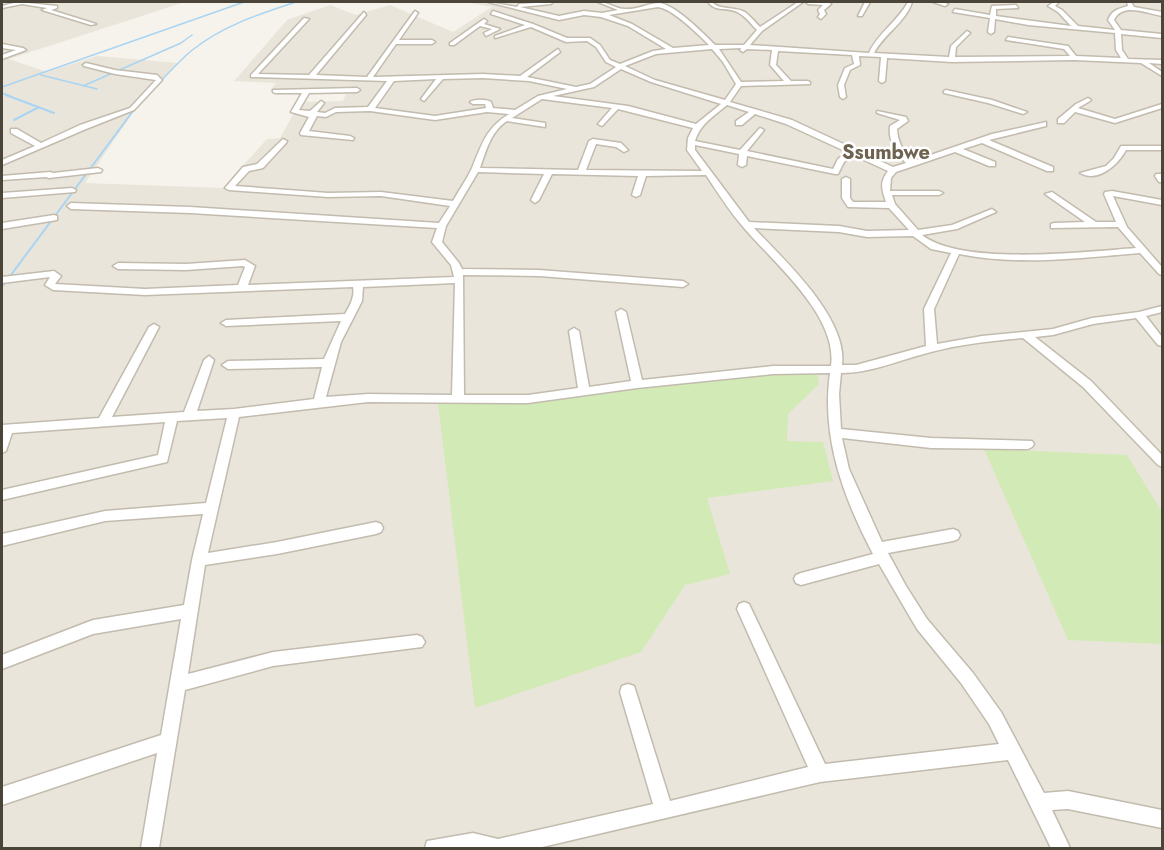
<svg xmlns="http://www.w3.org/2000/svg" width="1164" height="850" font-family="Jost,sans-serif">
<style>
.residential{fill:#eae5da}
.green{fill:#d2eab5}
.lines{fill:none;stroke-linecap:round;stroke-linejoin:round}
.stream-far1{stroke:#a9d4f2;stroke-width:1.5}
.stream{stroke:#a9d4f2;stroke-width:2}
.minor-casing{stroke:#c2bbae;stroke-width:3}
.minor{fill:#fff;fill-rule:evenodd}
.labels{text-anchor:middle;dominant-baseline:central;stroke-width:5;stroke-linejoin:round;paint-order:stroke}
.far-quarter-label{font-size:20px;font-weight:bold;fill:#6e6250;stroke:#fff}
</style>
<rect width="100%" height="100%" fill="#f6f3ec"/>
<path class="residential" d="M2 2H185L9 59 47 72 97 56 179 63 142 99 85 183 223 188 267 139 280 138 300 102 343 101 348 89 270 91 276 83 234 81 287 20 330 5 356 15 390 5 453 32 492 7 464 2H1162V848H2Z"/>
<path class="green" d="M817 372 819 384 788 414 787 441 823 442 833 481 707 498 730 574 685 585 641 652 475 708 438 403Z
M984 449 1127 455 1162 512V644L1068 640Z"/>
<g class="lines">
<path class="stream-far1" d="M41 75 97 89
M83 86 181 43 192 35
M2 87 244 2
M155 87C167 75 178 62 191 51 222 26 259 14 296 2
M2 93 10 96"/>
<path class="stream" d="M6 95 54 113
M14 120 39 107
M2 287 142 99"/>
<defs>
<path id="minor" d="M18 2 57 6V8L51 10 96 24 91 25 42 10 47 8 22 4 2 8V6Z
M488 2 517 7 519 4 553 2 551 4 520 7 559 16 584 11 602 13 618 10 598 2C608 2 616 9 625 9 636 10 647 4 658 3 674 3 704 34 715 45H744L757 30C751 24 746 17 739 13 728 6 716 13 708 2 714 2 715 6 721 7 747 11 742 8 760 27L798 2H803L762 31 750 45 869 53C878 33 898 21 908 2H912C906 22 884 34 874 53L949 57 951 46 967 31 970 33 956 47 955 57 1070 56 1064 49 1006 40 1008 37 1068 46 1076 56 1121 58 1116 50 1115 33 1028 25 995 19 994 32 991 34 988 32 990 18 953 12 955 9 990 15 992 6 1016 5 1018 8 996 9V16L1071 26 1058 12 1048 6 1054 2H1059L1055 6 1062 10 1078 26 1115 30 1108 20C1112 10 1118 9 1128 6L1127 2H1131L1134 7 1162 12V16C1147 13 1122 2 1114 20L1121 30 1162 34V38L1121 34 1122 50 1128 59 1162 60V64L1149 63 1162 72V76L1141 63 1074 60 952 62 887 58 885 81 882 83 879 81 881 57 859 56 860 65 850 70 844 85 846 97 843 99 840 97 838 85 845 68 854 64 852 55 778 51 776 65 791 81H808L810 82V84L741 86 730 102 792 120 893 167 906 163C896 153 888 141 890 126L900 120 877 113V111L906 117 908 121 897 129C898 143 903 151 913 161L992 134 1046 122V126L989 140 1053 167V171H1047L982 143 963 149 995 162V166H989L955 152 896 172 891 178 890 191H939L943 193 939 195H892L895 204 918 230 952 225 992 209 996 212 957 229 922 235C961 266 1085 252 1136 248L1118 227 1051 228V224L1054 223 1085 222 1045 194 1052 192 1096 222H1116L1104 194 1105 192 1112 191 1162 200V205L1113 196 1127 227 1162 267V275L1159 274 1140 253C1080 258 1018 266 959 254L934 309 937 344 982 336 1053 329 1092 318 1139 312 1162 306V312L1146 316 1162 337V346L1158 345 1136 318 1093 324 1053 335 1035 337 1091 381 1162 455V467L1158 465 1083 387 1023 338C992 341 961 344 931 352 902 359 872 373 841 373L839 394 841 429 931 438 1032 441 1034 444 1032 447 1028 449 931 448 842 438 849 469 882 542 953 529 958 531 960 535 958 539 953 541 888 553 906 586 927 619 973 673 1001 712 1044 793 1068 791 1162 810V828L1068 809 1052 810 1070 848H1051L1008 760 820 782 538 848H425L427 841 473 833 498 839 653 804 620 692 622 686 628 684 634 686 636 692 670 801 808 767 737 609 739 604 744 602 749 604 825 764 999 744 989 724 961 683 917 629 879 564 801 585 796 583 794 579 796 575 801 573 873 554C843 497 821 437 830 373L773 374 637 388 528 403 368 402 239 417 208 553 277 542 376 522 381 524 383 528 381 532 376 534 277 554 205 565 188 674 273 652 417 635 422 637 425 642 422 647 273 666 185 690 159 848H141L157 753 2 805V787L161 735 181 619 93 634 2 669V655L93 620 184 605 192 560 203 514 105 521 2 546V534L105 511 206 503 227 418 177 421 167 462 2 500V490L158 455 165 422 12 433 6 451 2 453V425L99 418 149 327 154 324 159 327 112 417 184 412 204 360 209 356 214 360 197 411 234 409 314 399 322 367 228 369 222 365 228 361 324 359 341 321 226 326 221 323 226 320 345 314C350 305 355 297 353 287L145 295 53 290 45 285 50 277 2 283V277L54 271 61 276 55 284 145 289 238 285 245 267 243 266 186 270 118 269 113 266 118 263 186 264 245 260 255 266 248 285 454 277 451 265 432 242 437 228 190 213 71 209 67 206 71 203 190 207 439 223 450 206 381 196 328 197 229 190 225 188 243 167 257 164 283 139 287 141 286 143 263 168 249 171 235 186 328 193 381 192 453 201C459 190 467 179 472 168 482 144 486 128 509 114L487 112 435 120 370 111 336 112 326 117 317 116 309 131 350 136 354 138 353 140 301 135 300 133 309 117 291 112 302 93H275L273 92V90L357 88 360 90 357 92 309 93 299 110 310 111 321 101 324 103 317 112 325 113 335 108 368 107 387 81 251 77V75L304 18 309 19 258 74 309 75 364 12 366 15 316 75 367 77 415 11 418 13 399 40H432L435 42 432 44H396L373 77 483 74 520 76 558 49 560 52 527 77 576 87 590 84 616 67 606 62 596 47 587 41 566 42 531 27 495 38V36L525 25 491 14 493 11 533 24 567 38H590L600 45 610 60 620 64 653 51 666 49 628 26 601 17 584 15 559 20ZM658 7C673 9 698 34 709 45L673 48 632 24 609 15ZM741 48 740 50 743 52 747 49 772 50 770 65 784 81 741 82 719 49ZM712 49 723 62 736 84 725 100 655 80 625 66 656 54ZM621 69 651 82 721 104 696 124 628 106 553 96 594 87ZM483 78 529 81 567 89 538 96 515 110 493 108 491 102C487 99 474 99 470 102L473 104H485L486 108 435 116 375 108 394 81 436 79 421 99 424 101 443 79ZM542 99 612 108 598 124 602 126 618 109 693 128 688 138 687 150 702 171 586 170 596 144 616 147 624 152 628 150 621 143 593 139 589 141 578 170 480 168C486 151 491 131 507 121L545 127V123L512 118ZM727 105 749 112 736 121V125H742L755 114 786 124 847 152 838 159 833 169 747 151 764 130 760 128 740 150 695 141C700 124 714 116 727 105ZM695 145 739 154 738 165 742 167 746 165 747 156 835 174H838L844 162 853 155 888 171C879 183 882 190 886 202H853L850 198V179L846 177 842 179V198L848 207 889 208 909 230 867 231 839 226 749 222 695 150ZM478 172 544 174 531 200 535 203 539 200 552 174 638 176 632 195 636 197 640 195 646 176 706 175C718 193 730 212 744 228 774 263 838 316 831 366H773L642 380 626 312 621 309 616 312 631 381 589 387 579 331 574 328 569 331 578 388 528 395H464L463 275 539 276 683 287 688 284 683 281 539 270 462 269 459 263 442 242 446 226ZM754 228 839 232 867 237 913 236 931 249 951 253 924 309 926 346 856 365H842C848 318 784 260 754 228ZM455 283 452 395 368 394 326 397 341 342 362 301 363 287Z
M806 2H828L831 4 824 10 826 14 821 19 818 17 820 14 818 10 823 5 808 4Z
M865 2H870L862 16H858Z
M933 2H941L948 4 945 6Z
M484 19 487 21 484 24 500 29 486 36 484 33 492 29 480 26 454 45H450V43Z
M2 44 23 48 26 50 2 59V55L16 50 2 48Z
M86 63 115 70 157 75 162 80 134 110 86 129 2 165V160L35 146 11 133V129H17L41 143 80 125 130 108 156 80 115 74 84 66 83 65Z
M946 90 992 100 1027 112 1023 114 988 103 944 93V91Z
M1088 98 1091 100 1090 101 1078 108 1115 119 1162 104V108L1115 123 1075 112 1064 123H1058V119L1076 104Z
M1121 146H1162V150H1126C1118 165 1098 183 1080 173L1106 166 1114 158Z
M98 168 102 170 101 172 49 178 46 177 2 180V176L50 172 53 173Z
M1156 174H1162V182H1159L1155 176Z
M72 188 76 190 75 192 2 198V193Z
M54 215 57 216V220L2 229V223Z"/>
</defs>
<use href="#minor" class="minor-casing"/>
<use href="#minor" class="minor"/>
</g>
<g class="labels">
<g class="far-quarter-label">
<text x="886" y="152">Ssumbwe</text>
</g>
</g>
<rect width="1164" height="850" fill="none" stroke="#4b4439" stroke-width="6"/>
</svg>
